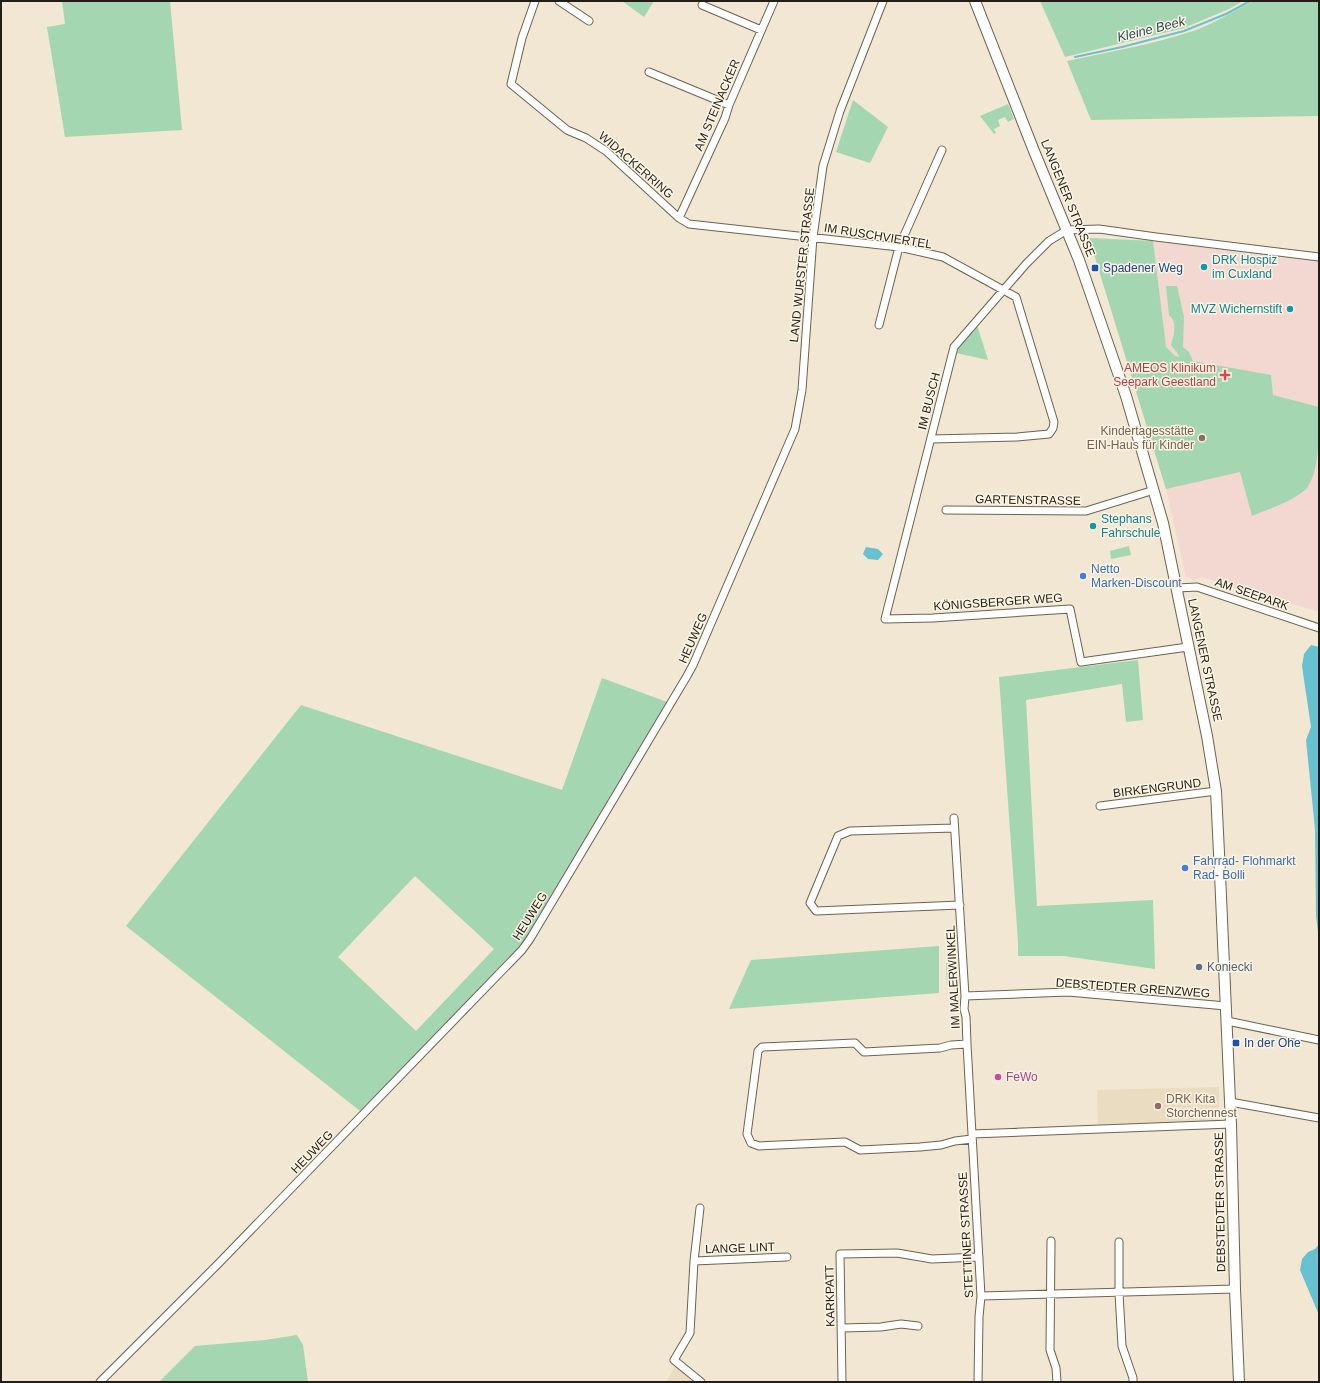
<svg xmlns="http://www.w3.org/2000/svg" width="1320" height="1383" font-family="Arial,sans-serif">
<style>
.built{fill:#eadcc0}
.medical{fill:#f2d8d1}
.green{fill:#a4d6b1;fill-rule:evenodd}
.water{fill:#67c1d1}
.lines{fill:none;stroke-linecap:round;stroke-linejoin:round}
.stream{stroke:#67c1d1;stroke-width:2}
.street-casing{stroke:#6c6250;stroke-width:9}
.secondary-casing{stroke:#6c6250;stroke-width:12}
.street{stroke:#fff;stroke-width:7}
.secondary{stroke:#fff;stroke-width:10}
.culture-dot{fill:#0f9aa8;stroke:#fdf5e4;stroke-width:1.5}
.transit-dot{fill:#1a4fb4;stroke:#fdf5e4;stroke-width:1.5}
.health-dot{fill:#e0444e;stroke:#fdf5e4;stroke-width:1.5}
.education-dot{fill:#8d6e63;stroke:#fdf5e4;stroke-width:1.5}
.shop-dot{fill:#3f7fe0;stroke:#fdf5e4;stroke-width:1.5}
.service-dot{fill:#5c6f8a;stroke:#fdf5e4;stroke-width:1.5}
.hotel-dot{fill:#d1479c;stroke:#fdf5e4;stroke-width:1.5}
.labels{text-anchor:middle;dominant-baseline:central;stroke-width:3;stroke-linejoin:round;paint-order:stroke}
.street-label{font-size:12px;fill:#221e17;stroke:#fdf5e4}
.culture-label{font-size:12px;fill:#0d838f;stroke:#fdf5e4;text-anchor:start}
.transit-label{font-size:12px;fill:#164399;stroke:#fdf5e4;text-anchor:start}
.health-label{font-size:12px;fill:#be3a42;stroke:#fdf5e4;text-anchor:end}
.education-label{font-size:12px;fill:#785e54;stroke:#fdf5e4;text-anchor:end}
.shop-label{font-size:12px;fill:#366cbe;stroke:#fdf5e4;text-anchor:start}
.service-label{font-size:12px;fill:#4e5e75;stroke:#fdf5e4;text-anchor:start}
.hotel-label{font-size:12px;fill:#b23c85;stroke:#fdf5e4;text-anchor:start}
.water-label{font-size:13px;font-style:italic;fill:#254e56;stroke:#fdf5e4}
</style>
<rect width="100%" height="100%" fill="#f2e7d2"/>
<path class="built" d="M1219 1087V1121L1098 1124 1097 1090Z
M675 1366H676L694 1382H666Z"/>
<path class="medical" d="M1089 238 1153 241 1319 260V612L1202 577 1194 580 1186 577 1166 489Z"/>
<path class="green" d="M62 1H170L182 130 65 137 47 27 65 24Z
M622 1H654L644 17Z
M1040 1H1243L1229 9 1184 28 1065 57Z
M1253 1H1319V116L1091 120 1067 61C1108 52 1150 45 1190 32 1212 25 1232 12 1253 1Z
M853 100 888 127 870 163 836 152Z
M1008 104 1014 119 1008 122 1005 117 998 120 1000 126 994 129 996 133 994 134 980 116Z
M1089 238 1153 241 1166 347 1175 356 1180 357 1171 345C1174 335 1178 323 1169 315L1166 286H1177L1184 317 1183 347 1189 352 1193 361 1271 375 1273 395 1319 407C1319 430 1320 471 1307 488 1294 501 1269 509 1252 516L1240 472 1166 489Z
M977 325 988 360 956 353 959 345Z
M1129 546 1131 555 1111 559 1110 551Z
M1138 660 1143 720 1126 722 1122 684 1026 700 1037 906 1153 900 1155 969 1064 956H1018V942L999 677Z
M602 678 667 702 529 935 519 950 360 1111 126 926 301 705 562 790ZM415 876 494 949 416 1031 338 957Z
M939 946V993L729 1009 751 960Z
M955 962 956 984 947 985 946 963Z
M297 1335 303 1345 308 1382H159L195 1346 265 1340Z"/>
<path class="water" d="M866 547 878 549 883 554 878 560 868 559 863 554Z
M1311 645 1319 647V942L1316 915 1315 829 1306 740 1311 727 1302 666 1304 654Z
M1319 1244V1315L1300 1270 1302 1259 1308 1252 1315 1249Z"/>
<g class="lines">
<path class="stream" d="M1075 57 1122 47 1184 31 1226 14 1250 1"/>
<defs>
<path id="street" d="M535 1 522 38 511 84 567 130 586 138 606 151 679 218 689 224 899 247 943 257 1016 297 1054 422 1053 428 1049 434 1017 437 931 439
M559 1 589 21
M702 5 761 30
M649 72 729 105
M679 218 725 118 729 105 774 1
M879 325 899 247 942 150
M946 510 1086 511 1154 490
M1177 588 1197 587 1319 628
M1188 647 1081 662 1070 609 933 618 885 619 954 347 1026 264 1049 241 1067 230 1099 229 1156 237 1319 257
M1100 806 1216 791
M954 818 965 996 964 1009 966 1017 967 1044 981 1296 979 1317 978 1382
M954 828 850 831 838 836 810 903 816 911 960 905
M965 996 1068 992 1226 1006
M1227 1021 1319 1040
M967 1044 951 1045 940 1048 864 1052 855 1043 762 1047 758 1051 747 1134 751 1143 759 1146 845 1142 860 1150 920 1147 941 1145 955 1141 972 1139
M1230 1102 1319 1118
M972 1134 1231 1124
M700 1208 694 1261 690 1333 674 1360 701 1382
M1051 1241 1050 1350 1056 1368 1057 1382
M1119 1242V1293L1122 1346 1133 1378V1382
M694 1261 787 1257
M981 1296 1235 1289
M842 1328 881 1327 901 1324 918 1326
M100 1382 219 1263 522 950 530 939 687 676 693 665 795 429 802 390 813 237 823 166 840 111 883 1
M842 1382 840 1254 897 1253 932 1259 979 1257"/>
<path id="secondary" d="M975 1 1034 151 1079 260 1126 396 1163 523 1207 736 1216 791 1220 874 1231 1124 1235 1289 1239 1382"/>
</defs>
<use href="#street" class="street-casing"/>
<use href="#secondary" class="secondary-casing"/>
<use href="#street" class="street"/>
<use href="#secondary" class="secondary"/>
</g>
<g class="culture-dot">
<circle cx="1204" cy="267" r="4"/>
<circle cx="1290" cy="309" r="4"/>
<circle cx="1093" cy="526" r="4"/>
</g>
<g class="transit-dot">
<rect x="1091" y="264" width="8" height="8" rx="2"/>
<rect x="1232" y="1039" width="8" height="8" rx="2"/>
</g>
<path class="health-dot" d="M1223 369h4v4h4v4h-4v4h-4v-4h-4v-4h4z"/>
<g class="education-dot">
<circle cx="1202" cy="438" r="4"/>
<circle cx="1158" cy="1106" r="4"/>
</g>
<g class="shop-dot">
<circle cx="1083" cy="576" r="4"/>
<circle cx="1185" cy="868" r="4"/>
</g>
<circle class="service-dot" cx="1199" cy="967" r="4"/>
<circle class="hotel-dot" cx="998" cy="1077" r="4"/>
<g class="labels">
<g class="street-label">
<text transform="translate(717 105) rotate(-67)">AM STEINACKER</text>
<text transform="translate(636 165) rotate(41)">WIDACKERRING</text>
<text transform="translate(1068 198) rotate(68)">LANGENER STRASSE</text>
<text transform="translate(878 236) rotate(9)">IM RUSCHVIERTEL</text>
<text transform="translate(802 265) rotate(-84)">LAND WURSTER STRASSE</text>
<text transform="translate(929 401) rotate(-76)">IM BUSCH</text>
<text transform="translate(1028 500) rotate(1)">GARTENSTRASSE</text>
<text transform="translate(1252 594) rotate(19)">AM SEEPARK</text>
<text transform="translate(998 602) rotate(-4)">KÖNIGSBERGER WEG</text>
<text transform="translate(693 638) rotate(-66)">HEUWEG</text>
<text transform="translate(1205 660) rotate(78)">LANGENER STRASSE</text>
<text transform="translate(1157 788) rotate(-7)">BIRKENGRUND</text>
<text transform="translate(530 916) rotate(-58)">HEUWEG</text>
<text transform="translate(953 977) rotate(-93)">IM MALERWINKEL</text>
<text transform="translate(1133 988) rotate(4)">DEBSTEDTER GRENZWEG</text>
<text transform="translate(312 1152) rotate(-46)">HEUWEG</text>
<text transform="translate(1220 1202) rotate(-91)">DEBSTEDTER STRASSE</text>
<text transform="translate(966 1235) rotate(-93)">STETTINER STRASSE</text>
<text transform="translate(740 1248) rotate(-2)">LANGE LINT</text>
<text transform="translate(830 1296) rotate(-91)">KARKPATT</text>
</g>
<g class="culture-label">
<text x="1212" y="260">DRK Hospiz<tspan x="1212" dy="14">im Cuxland</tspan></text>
<text x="1282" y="309" text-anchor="end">MVZ Wichernstift</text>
<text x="1101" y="519">Stephans<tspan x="1101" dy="14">Fahrschule</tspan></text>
</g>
<g class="transit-label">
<text x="1103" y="268">Spadener Weg</text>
<text x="1244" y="1043">In der Ohe</text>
</g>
<g class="health-label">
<text x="1216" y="368">AMEOS Klinikum<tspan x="1216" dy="14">Seepark Geestland</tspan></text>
</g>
<g class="education-label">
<text x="1194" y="431">Kindertagesstätte<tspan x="1194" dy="14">EIN-Haus für Kinder</tspan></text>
<text x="1166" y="1099" text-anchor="start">DRK Kita<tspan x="1166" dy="14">Storchennest</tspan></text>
</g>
<g class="shop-label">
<text x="1091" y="569">Netto<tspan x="1091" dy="14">Marken-Discount</tspan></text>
<text x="1193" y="861">Fahrrad- Flohmarkt<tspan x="1193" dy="14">Rad- Bolli</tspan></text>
</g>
<g class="service-label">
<text x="1207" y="967">Koniecki</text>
</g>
<g class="hotel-label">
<text x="1006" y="1077">FeWo</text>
</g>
<g class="water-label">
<text transform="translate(1151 29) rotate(-14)">Kleine Beek</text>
</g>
</g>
<rect width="1320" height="1383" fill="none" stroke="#221e17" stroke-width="4"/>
</svg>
